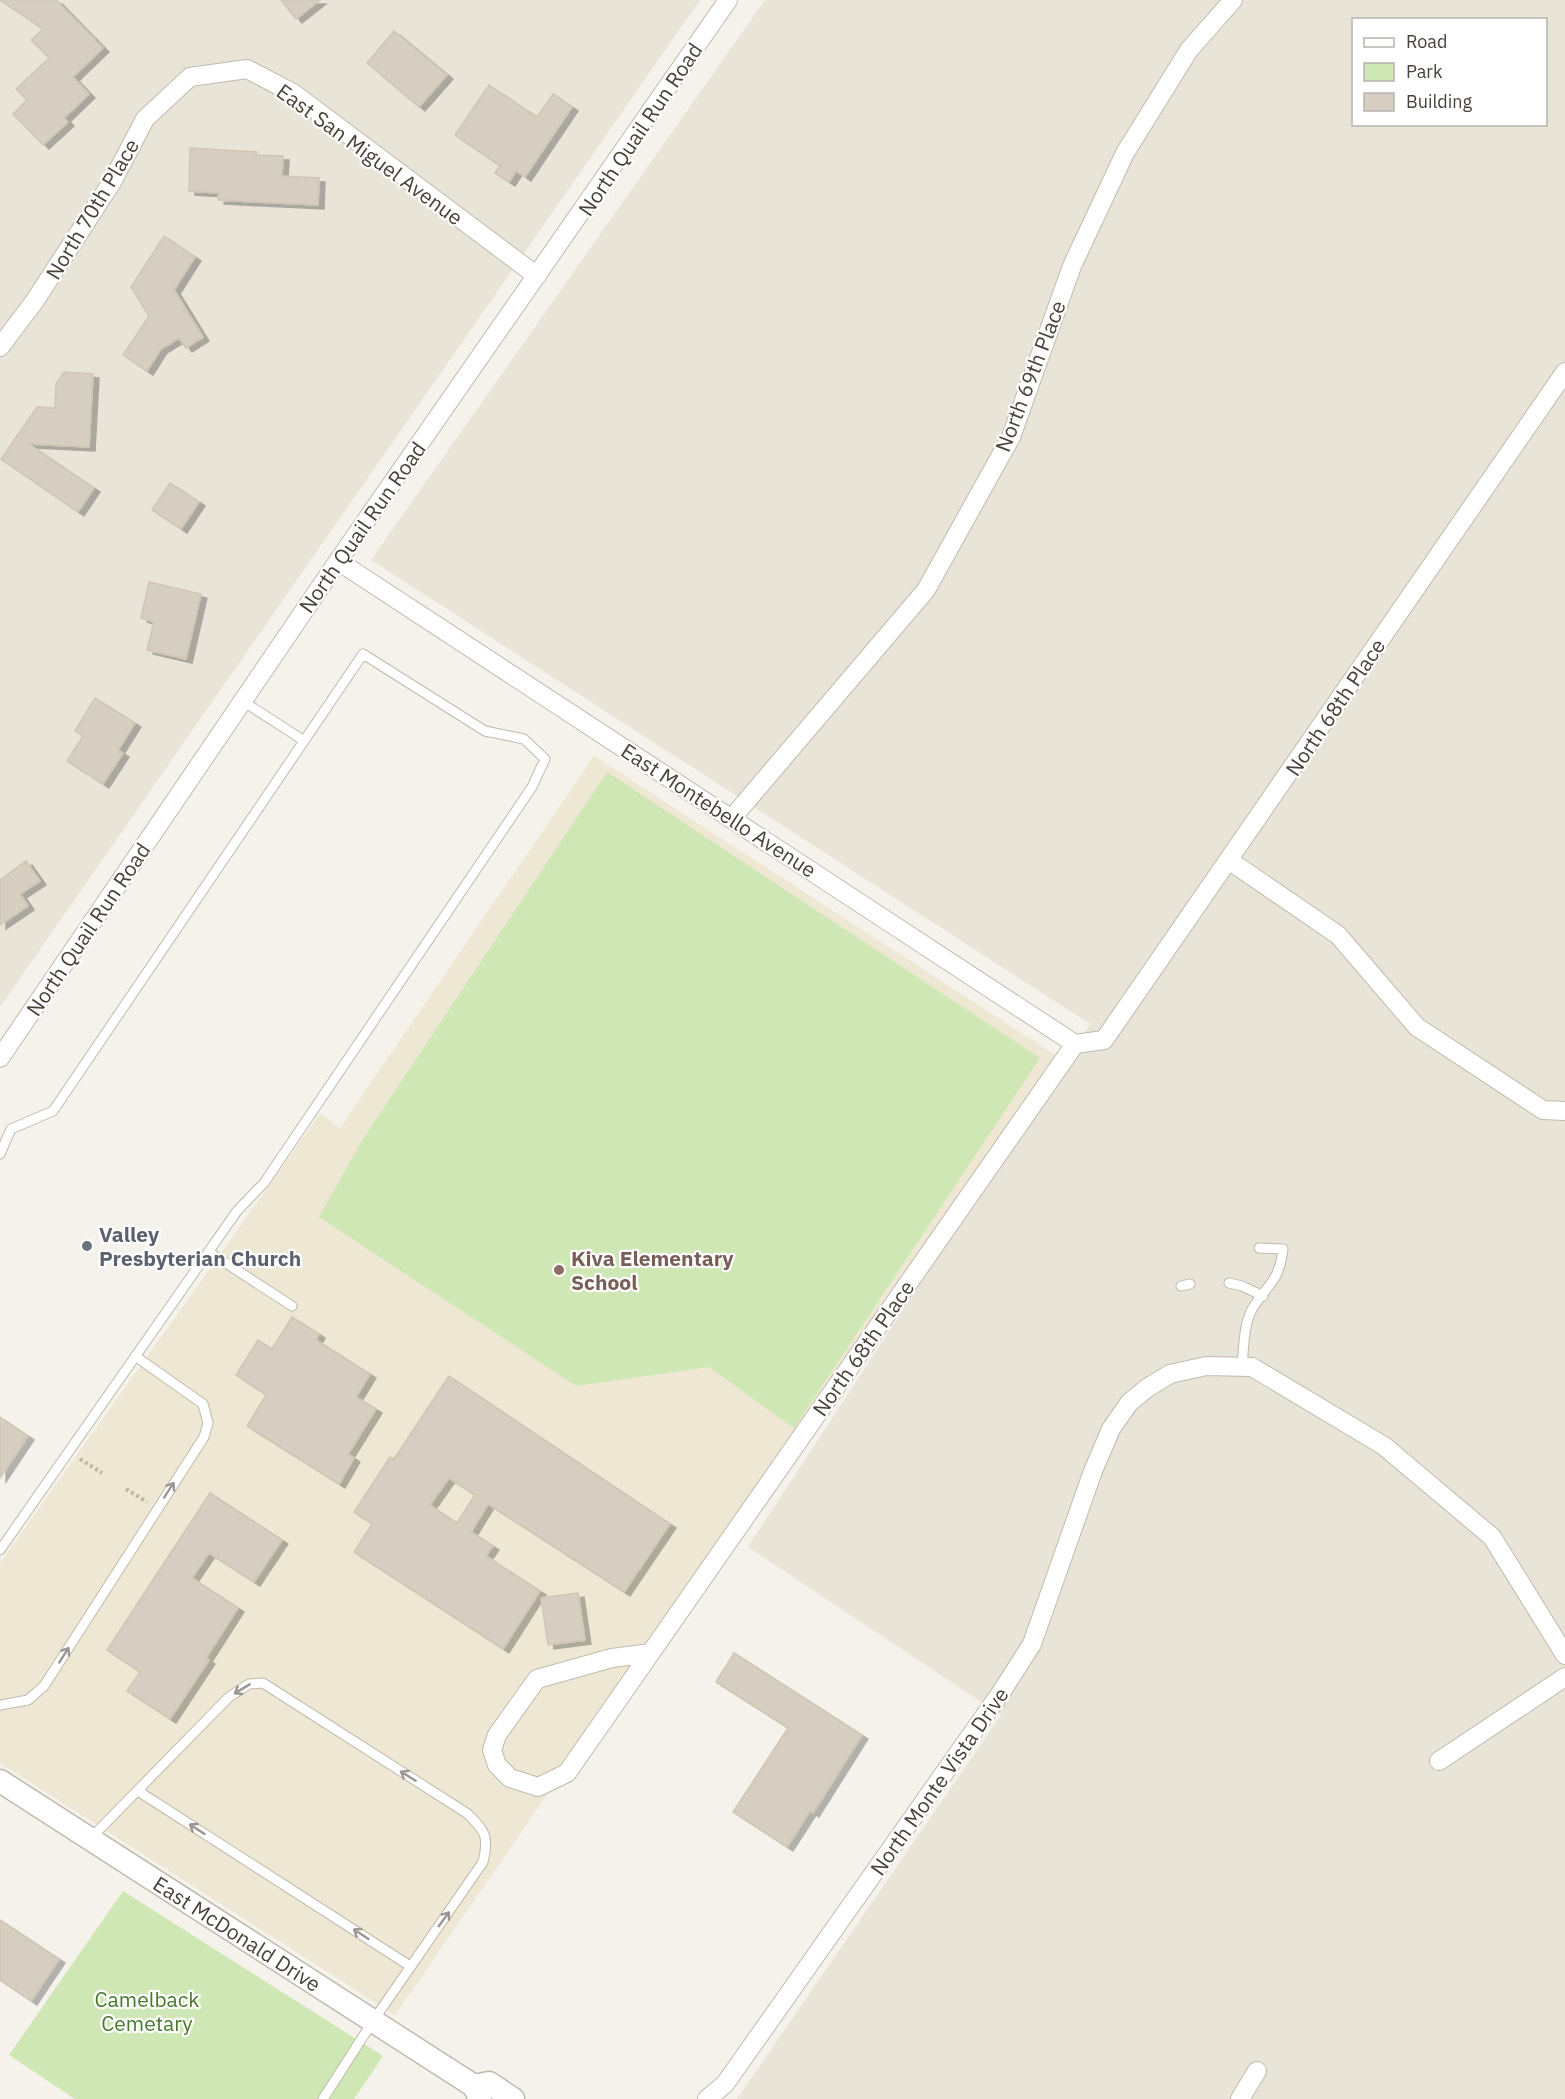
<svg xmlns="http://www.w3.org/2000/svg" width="1565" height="2099" font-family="'IBM Plex Sans',sans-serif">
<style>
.residential{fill:#e8e4d8;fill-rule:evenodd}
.education{fill:#ede7d4}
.green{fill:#cee7b4}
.building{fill:#d6cec0;stroke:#d0c6b3;stroke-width:1.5;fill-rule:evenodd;filter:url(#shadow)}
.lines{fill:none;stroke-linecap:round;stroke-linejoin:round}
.service-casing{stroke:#c0baad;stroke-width:11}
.minor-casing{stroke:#c0baad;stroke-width:20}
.tertiary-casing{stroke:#c0baad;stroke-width:25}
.path{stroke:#c1b69e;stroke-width:4;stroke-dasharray:3 3;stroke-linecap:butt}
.service{stroke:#fff;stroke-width:9}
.minor{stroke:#fff;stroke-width:18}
.tertiary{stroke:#fff;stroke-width:22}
.oneway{stroke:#9a9792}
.worship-dot{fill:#6b7280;stroke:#fff;stroke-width:2}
.education-dot{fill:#8d6e63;stroke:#fff;stroke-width:2}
.labels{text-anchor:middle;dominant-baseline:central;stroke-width:4.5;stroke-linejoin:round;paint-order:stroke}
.street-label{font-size:21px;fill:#484238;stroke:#fff}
.worship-label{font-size:21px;font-weight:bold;fill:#5b616d;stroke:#fff;text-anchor:start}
.education-label{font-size:21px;font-weight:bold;fill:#785e54;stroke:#fff;text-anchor:start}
.park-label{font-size:21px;fill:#47792c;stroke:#fff}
</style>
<defs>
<filter id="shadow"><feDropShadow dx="6" dy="4" stdDeviation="0" flood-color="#0004"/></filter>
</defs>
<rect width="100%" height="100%" fill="#f4f2ea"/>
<path class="residential" d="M0 0H700L0 1007Z
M765 0H1565V2099H737L1001 1715 748 1547 1090 1024 371 560ZM1354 20H1546V124H1354Z"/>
<path class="education" d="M594 756 1057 1056 395 2015 0 1763V1563L320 1114 340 1128Z"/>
<path class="green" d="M607 772 1040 1058 794 1428 709 1367 576 1386 319 1217 363 1139Z
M123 1891 383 2056 354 2099H75L9 2055Z"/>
<path class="building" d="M0 0H56L103 48 73 77 89 94 64 118 68 122 43 145 13 114 27 100 16 89 49 58 31 40 43 29Z
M281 0H320L296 19Z
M394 31 447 75 419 107 367 63Z
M489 85 537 117 553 94 572 107 525 177 516 171 509 182 495 173 500 166 455 135Z
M190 148 257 152 256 155 283 156 282 176 319 178 318 205 218 200 219 193 189 191Z
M164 236 195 257 174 290 203 337 186 348 179 338 161 349 147 371 123 355 149 316 131 287Z
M64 372 93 374 89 447 29 444 94 488 78 512 1 459 37 407 55 408 56 384Z
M170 483 199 502 181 529 152 510Z
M149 582 201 594 186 659 147 650 154 622 141 618Z
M95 698 135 723 118 750 123 753 103 784 67 761 83 736 75 731Z
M26 861 40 881 20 894 28 906 0 925V880Z
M292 1317 319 1334 316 1340 370 1374 356 1397 376 1409 348 1454 354 1458 339 1484 247 1426 266 1395 236 1375 258 1340 272 1349Z
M449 1376 670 1524 624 1592 488 1504 471 1532 493 1546 486 1556 540 1591 503 1649 354 1552 372 1524 354 1512 390 1457 394 1459ZM449 1478 475 1495 457 1523 430 1505Z
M0 1417 28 1436 0 1478Z
M210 1493 282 1540 254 1582 209 1553 192 1578 238 1608 206 1658 209 1660 170 1719 127 1691 140 1672 107 1650Z
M578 1593 585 1640 548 1645 541 1598Z
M734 1653 862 1735 813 1813 810 1811 787 1847 733 1812 788 1728 716 1682Z
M0 1920 59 1959 31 2001 0 1980Z"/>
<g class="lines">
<defs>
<path id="service" d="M244 702 303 740
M0 1154 11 1129 53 1111 363 654 485 731 524 739 545 759 532 787 264 1183 237 1211 0 1550
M209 1252 292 1306
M1229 1283 1242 1286 1263 1296
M1181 1286 1190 1284
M1242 1367C1244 1348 1243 1323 1254 1306 1270 1282 1279 1281 1283 1249L1259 1248
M0 1705 28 1700 44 1686 204 1437 208 1423 203 1404 135 1356
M138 1791 410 1966
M90 1839 229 1697 249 1684 263 1683 468 1814C486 1832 489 1837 483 1862L373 2021 323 2099"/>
<path id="minor" d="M0 347 34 302 112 182 145 119 190 77 247 69 293 93 537 276
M338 561 1075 1044 1104 1040 1565 372
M732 818 926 590 1011 437 1072 266 1125 153 1189 50 1233 0
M1230 861 1338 935 1417 1027 1543 1110 1565 1111
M0 1058 338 561 728 0
M651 1653 612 1658 537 1679 497 1735 492 1750 497 1765 510 1778 538 1787 567 1773 1075 1044
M1439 1761 1565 1677
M707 2099 725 2084 1000 1694 1032 1644 1093 1471 1111 1429 1129 1403 1147 1388 1170 1374 1206 1366 1252 1367 1384 1446 1492 1537 1565 1655
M1240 2099 1257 2071"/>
<g id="tertiary">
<path id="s1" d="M0 1781 474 2086 480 2099"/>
<path d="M474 2086 489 2083 513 2099"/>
</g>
</defs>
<use href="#service" class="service-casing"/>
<use href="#minor" class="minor-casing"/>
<use href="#tertiary" class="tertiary-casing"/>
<path class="path" d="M80 1459 102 1473
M126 1489 147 1502"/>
<use href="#service" class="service"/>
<use href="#minor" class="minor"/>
<use href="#tertiary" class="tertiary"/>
</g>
<defs><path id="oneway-shaft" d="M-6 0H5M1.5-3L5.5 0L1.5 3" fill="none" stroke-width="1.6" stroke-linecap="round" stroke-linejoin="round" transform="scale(1.5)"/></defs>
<g class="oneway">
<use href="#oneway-shaft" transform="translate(169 1490) rotate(-57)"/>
<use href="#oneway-shaft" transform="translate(64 1655) rotate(-57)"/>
<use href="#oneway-shaft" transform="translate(242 1689) rotate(149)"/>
<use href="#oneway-shaft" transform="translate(408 1776) rotate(-148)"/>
<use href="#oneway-shaft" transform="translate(197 1829) rotate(-147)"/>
<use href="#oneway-shaft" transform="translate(444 1919) rotate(-54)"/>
<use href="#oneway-shaft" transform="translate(361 1934) rotate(-147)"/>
</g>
<circle class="worship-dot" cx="87" cy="1246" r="6"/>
<circle class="education-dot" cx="559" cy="1270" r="6"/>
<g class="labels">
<g class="street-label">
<text transform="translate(640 129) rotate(-56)">North Quail Run Road</text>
<text transform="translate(370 154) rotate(36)">East San Miguel Avenue</text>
<text transform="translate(92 209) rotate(-59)">North 70th Place</text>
<text transform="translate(1030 376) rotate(-69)">North 69th Place</text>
<text transform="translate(362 527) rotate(-55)">North Quail Run Road</text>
<text transform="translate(1335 707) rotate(-56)">North 68th Place</text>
<text transform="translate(719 810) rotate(33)">East Montebello Avenue</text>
<text transform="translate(88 929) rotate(-56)">North Quail Run Road</text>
<text transform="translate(863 1348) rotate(-55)">North 68th Place</text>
<text transform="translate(939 1781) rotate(-55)">North Monte Vista Drive</text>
<text stroke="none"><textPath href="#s1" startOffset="282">East McDonald Drive</textPath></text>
</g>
<g class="worship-label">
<text x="99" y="1234">Valley<tspan x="99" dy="24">Presbyterian Church</tspan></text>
</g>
<g class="education-label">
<text x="571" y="1258">Kiva Elementary<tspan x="571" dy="24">School</tspan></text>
</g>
<g class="park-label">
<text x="147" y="1999">Camelback<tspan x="147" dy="24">Cemetary</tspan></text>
</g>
</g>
<rect x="1352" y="18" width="195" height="108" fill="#ffffff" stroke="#b6b3af" stroke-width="1.5"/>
<rect x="1364" y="38" width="30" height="9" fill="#ffffff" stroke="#b6b3af" stroke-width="1.5"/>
<text x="1406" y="48" font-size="18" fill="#484238">Road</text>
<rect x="1364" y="63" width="30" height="18" fill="#cee7b4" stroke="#b6b3af" stroke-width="1.5"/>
<text x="1406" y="78" font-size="18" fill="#484238">Park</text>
<rect x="1364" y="93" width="30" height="18" fill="#d6cec0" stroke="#b6b3af" stroke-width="1.5"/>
<text x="1406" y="108" font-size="18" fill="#484238">Building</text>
</svg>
